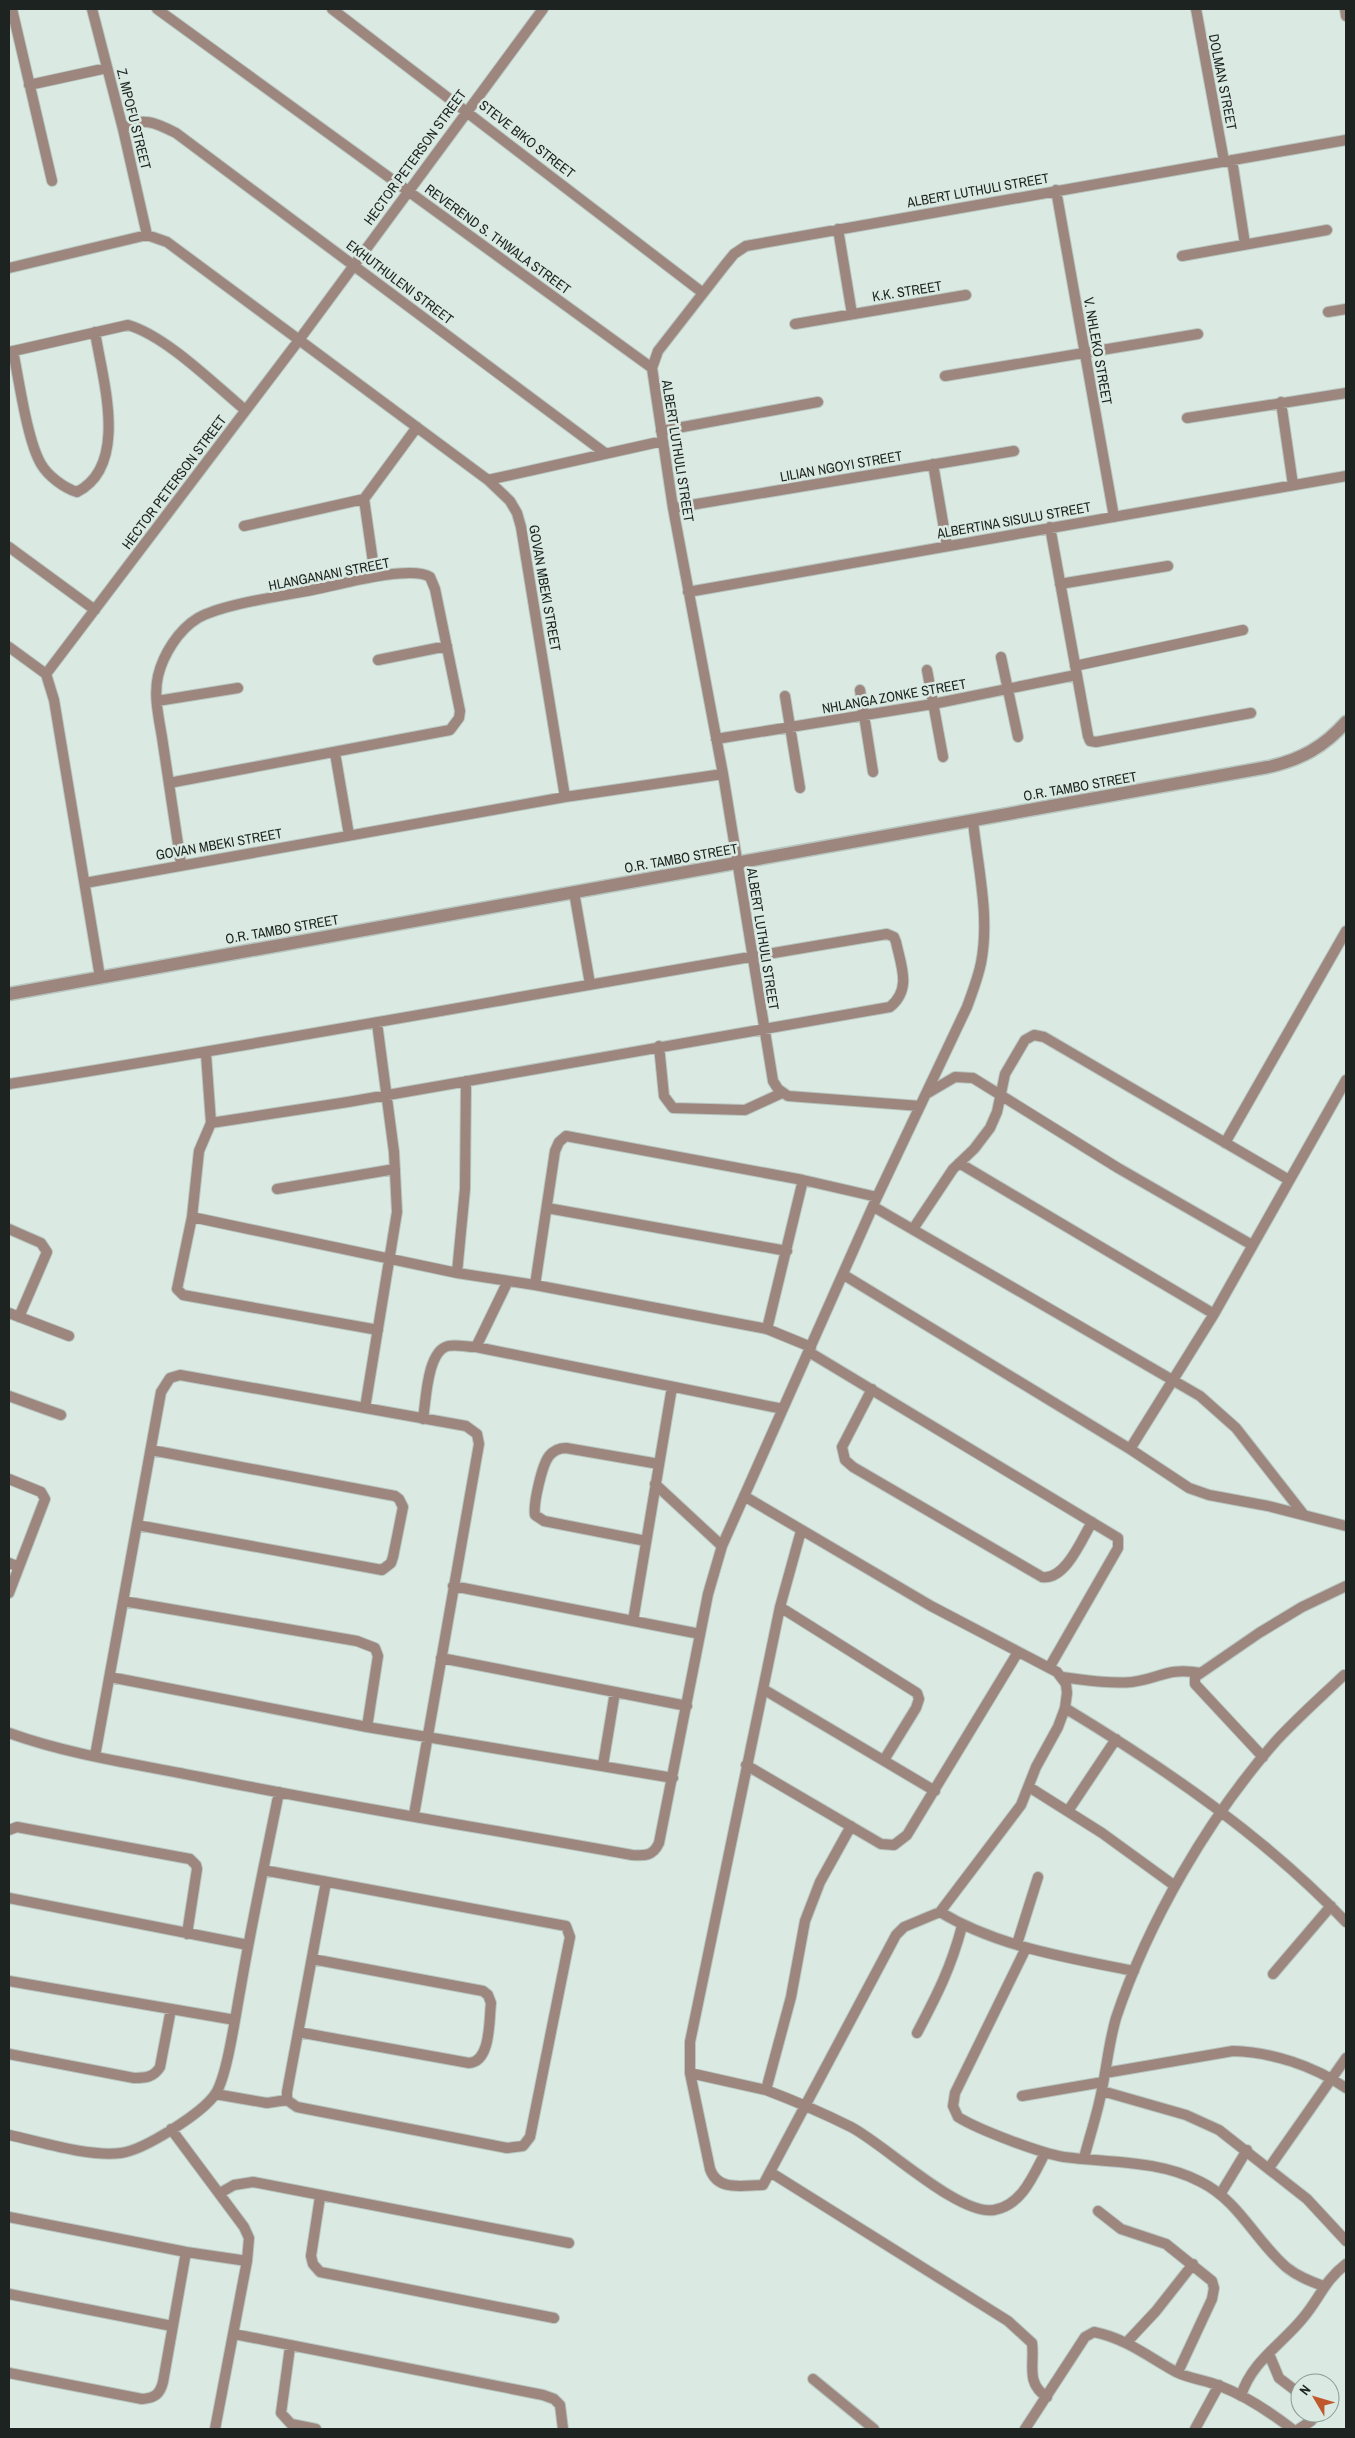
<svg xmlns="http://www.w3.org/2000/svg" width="1355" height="2438" font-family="'Archivo Narrow',sans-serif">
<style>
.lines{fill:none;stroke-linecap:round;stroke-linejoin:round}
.minor-casing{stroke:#b8c6c0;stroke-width:12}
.tertiary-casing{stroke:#b8c6c0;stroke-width:15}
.minor{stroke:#9c867d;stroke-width:10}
.tertiary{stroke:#9c867d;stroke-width:12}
.labels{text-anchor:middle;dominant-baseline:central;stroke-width:5;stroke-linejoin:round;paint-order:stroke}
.street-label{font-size:14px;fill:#1d2321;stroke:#daeae3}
</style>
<rect width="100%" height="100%" fill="#daeae3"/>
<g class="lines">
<defs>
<path id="minor" d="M12 9 52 181
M92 9 123 129 147 235
M157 9 652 368
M332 9 703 293
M1196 9 1224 161
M1345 9 1346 16
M29 85 107 68
M123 129C141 115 158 124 176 133L605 453
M1232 160 1245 244
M1056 190 1114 517
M838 229 852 314
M1182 256 1327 230
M9 268 147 235 167 242 488 480 510 501 517 513 521 527 565 797
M1328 312 1346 309
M795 324 966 295
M13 351C19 380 27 440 41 464 48 476 64 488 77 492 130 465 102 378 95 332
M9 352 128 325C166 336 214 384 245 410
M945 376 1198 334
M1281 402 1293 485
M1187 418 1346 393
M661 431 818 402
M933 464 947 546
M488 480 663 441
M673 508 1014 451
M244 526 364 499
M1050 527 1088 736 1090 741 1096 742 1251 713
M9 547 95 610
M375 576 364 499 417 427
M1060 584 1168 566
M688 592 1346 476
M9 647 46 674
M1001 657 1018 737
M378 660 447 646
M1075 666 1243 630
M927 670 943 757
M860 690 873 772
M785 696 800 788
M157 701 238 688
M716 739 933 704 1076 675
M335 753 349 835
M169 783 450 730 459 718 460 711 435 589 430 577C412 565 345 583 322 588 290 595 225 603 198 618 178 630 163 655 158 676 153 698 160 722 163 744 169 784 175 824 181 864
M85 883 565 797 723 774
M574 892 590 984
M100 977 54 700 46 674 299 340 543 9
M659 1046 664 1096 673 1108 745 1110 782 1093
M206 1054 211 1123 199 1151 192 1217 177 1289 183 1295 378 1330
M9 1084C302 1038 594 982 887 934L894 937 896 942C901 966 912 989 890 1007L348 1102 211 1123
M926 1094 955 1077 973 1078 1118 1168 1252 1245
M920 1106 788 1096 778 1089 773 1081 723 774 673 508 652 368 658 351 725 265 734 254 746 246 1346 140
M1225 1143 1346 931
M959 1163 1214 1314
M277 1189 395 1169
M874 1207 1200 1396 1236 1428 1304 1515
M547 1208 787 1251
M192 1217 457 1273 535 1285 767 1329 811 1347
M9 1229 41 1243 47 1252 19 1317
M913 1229 953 1169 974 1149 990 1128 997 1112 1005 1074 1025 1040 1034 1035 1044 1037 1289 1180
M457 1273 465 1189 466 1081
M844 1275 1130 1449 1189 1488 1209 1495 1268 1506 1346 1526
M535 1285 555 1151 559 1142 566 1136 803 1180 877 1197
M9 1313 69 1336
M767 1329 803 1180
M476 1347 508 1281
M809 1352 1118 1538V1548L1049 1668
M872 1389 842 1447 845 1460 853 1467 1042 1577C1065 1581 1082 1539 1092 1522
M9 1396 61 1415
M365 1408 397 1212 394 1152 377 1023
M423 1419C426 1401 427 1351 448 1346 457 1344 467 1347 476 1347L783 1409
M1130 1449 1214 1314 1346 1080
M9 1479 41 1492 45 1499 9 1593
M655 1484 722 1546
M744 1496 931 1606 1057 1672 1066 1684 1067 1693 1065 1708 1058 1727 1036 1767 1021 1805 940 1912 904 1927 896 1935 763 2185C743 2185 718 2192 710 2169L690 2073V2042L780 1607 801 1531
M137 1525 382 1570 391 1563 393 1557 403 1507 399 1499 395 1496 151 1450
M646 1541 544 1521 535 1515C533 1504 542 1465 549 1456 554 1450 559 1448 566 1448L659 1464
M9 1563 19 1567
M453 1586 700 1634
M123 1601 357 1641 375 1648 378 1656 367 1727
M780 1607 917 1693 919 1699 916 1708 884 1760
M633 1621 672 1387
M441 1658 687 1706
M110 1677 367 1727 673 1778
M1062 1677C1085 1680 1109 1684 1132 1682 1161 1678 1167 1667 1201 1673
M763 1689 935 1791
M1065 1708C1166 1769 1265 1837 1346 1922
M9 1733C70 1755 136 1764 200 1777 344 1806 488 1829 632 1855 645 1856 653 1856 659 1843L708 1594 722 1546 877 1197 967 1007C972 993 978 978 981 963 990 917 978 868 973 821
M95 1756 161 1392 170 1378 180 1375 466 1426 477 1434 479 1444 414 1815
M1263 1757 1195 1684V1677L1259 1633 1302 1607 1346 1586
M603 1765 615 1692
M746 1765 881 1844 894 1845 907 1835 1018 1652
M1029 1787 1102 1833 1175 1886
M1068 1811 1116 1739
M9 1830 17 1827 190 1859 196 1865 197 1869 187 1934
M263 1870 566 1926 570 1937 530 2137 523 2146 507 2148 297 2107 287 2100V2092L326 1882
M9 1898 248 1945
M940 1912C998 1947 1069 1958 1134 1971
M1017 1944 1038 1877
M1026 1948 955 2093 953 2106 958 2117C979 2130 1040 2153 1064 2157 1110 2163 1159 2160 1201 2182 1239 2201 1255 2240 1286 2267 1297 2276 1310 2281 1323 2286
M1273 1974 1331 1906
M9 1981 235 2020
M298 2032 469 2063C491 2062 489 2020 491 2003L488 1995 483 1991 312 1959
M917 2033C937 1995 951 1968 962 1926
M9 2054 134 2078C146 2078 154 2077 160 2067L171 2009
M690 2073 766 2090 791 1997 805 1921 820 1882 851 1826
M1105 2073 1233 2051C1272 2052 1314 2066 1346 2088
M766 2090C795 2101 823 2113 851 2127 884 2144 959 2216 994 2210 1022 2205 1033 2176 1045 2153
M1102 2091 1186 2115 1219 2130 1307 2199 1346 2241
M215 2094 267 2103 287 2100
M1022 2096 1103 2082
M171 2129 244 2227 249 2238 247 2261 215 2429
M9 2135C42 2142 87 2157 121 2153 144 2150 203 2113 216 2093 228 2073 236 2011 241 1986 252 1921 266 1857 279 1792
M1084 2158C1090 2135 1098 2112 1102 2089 1107 2065 1109 2042 1116 2018 1148 1922 1209 1817 1276 1741 1297 1718 1321 1697 1344 1675
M1269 2168 1346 2058
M770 2172 1008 2321 1032 2343C1035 2364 1025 2383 1047 2397
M220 2193 234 2185 253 2182 569 2243
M1221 2193 1247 2150
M320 2197 311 2256 313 2264 320 2272 554 2318
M1098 2211 1121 2229 1166 2244 1212 2281 1214 2288 1212 2299 1178 2372
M9 2217 186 2252 247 2261
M9 2294 172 2326
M234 2334 543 2395 554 2399 560 2405 563 2429
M1127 2342 1156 2311 1193 2264
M290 2347 281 2413 291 2424 316 2429
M1269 2354 1279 2378 1300 2394
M9 2373 142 2399C155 2398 160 2394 163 2382L186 2252
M813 2379 874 2429
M1241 2396C1251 2362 1282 2344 1303 2318 1320 2298 1324 2281 1346 2264
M1025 2429 1085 2337 1094 2332C1125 2338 1149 2357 1176 2372 1190 2379 1206 2380 1220 2386 1246 2396 1270 2412 1292 2429
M1195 2429 1219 2385
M1299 2429 1311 2421 1316 2413"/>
<path id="tertiary" d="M9 994 1268 767C1300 760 1324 747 1346 722"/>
</defs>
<use href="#minor" class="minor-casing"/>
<use href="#tertiary" class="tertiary-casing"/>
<use href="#minor" class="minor"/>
<use href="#tertiary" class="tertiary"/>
</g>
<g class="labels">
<g class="street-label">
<text transform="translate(1223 82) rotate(79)">DOLMAN STREET</text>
<text transform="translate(134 119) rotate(76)">Z. MPOFU STREET</text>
<text transform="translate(527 139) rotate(38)">STEVE BIKO STREET</text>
<text transform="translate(415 157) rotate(-54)">HECTOR PETERSON STREET</text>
<text transform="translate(978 190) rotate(-10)">ALBERT LUTHULI STREET</text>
<text transform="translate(498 239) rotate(36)">REVEREND S. THWALA STREET</text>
<text transform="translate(400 282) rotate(37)">EKHUTHULENI STREET</text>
<text transform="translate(907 291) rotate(-9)">K.K. STREET</text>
<text transform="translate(1098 351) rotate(80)">V. NHLEKO STREET</text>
<text transform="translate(678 451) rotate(81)">ALBERT LUTHULI STREET</text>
<text transform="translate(841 466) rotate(-10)">LILIAN NGOYI STREET</text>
<text transform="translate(174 482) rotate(-53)">HECTOR PETERSON STREET</text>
<text transform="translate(1014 520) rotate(-10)">ALBERTINA SISULU STREET</text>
<text transform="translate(329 574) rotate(-11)">HLANGANANI STREET</text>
<text transform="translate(545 588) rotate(80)">GOVAN MBEKI STREET</text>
<text transform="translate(894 696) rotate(-10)">NHLANGA ZONKE STREET</text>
<text transform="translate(1080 786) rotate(-10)">O.R. TAMBO STREET</text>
<text transform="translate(219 844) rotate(-10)">GOVAN MBEKI STREET</text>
<text transform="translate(681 858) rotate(-10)">O.R. TAMBO STREET</text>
<text transform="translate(282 929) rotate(-10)">O.R. TAMBO STREET</text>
<text transform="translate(763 939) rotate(81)">ALBERT LUTHULI STREET</text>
</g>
</g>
<rect width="1355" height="2438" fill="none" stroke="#1d2321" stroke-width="20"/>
<g transform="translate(1315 2398) rotate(308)"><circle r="24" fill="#daeae3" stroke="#8e9a95"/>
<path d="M0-4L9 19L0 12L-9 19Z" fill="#bf592d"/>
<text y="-8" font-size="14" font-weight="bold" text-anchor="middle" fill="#1d2321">N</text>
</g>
</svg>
